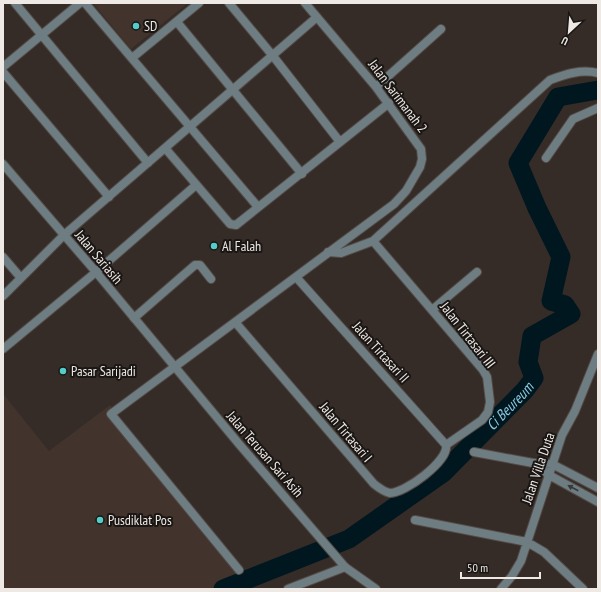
<svg xmlns="http://www.w3.org/2000/svg" width="601" height="592" font-family="'PT Sans Narrow',sans-serif">
<style>
.built{fill:#42342c}
.lines{fill:none;stroke-linecap:round;stroke-linejoin:round}
.river{stroke:#01171f;stroke-width:19}
.minor-casing{stroke:#534a46;stroke-width:10}
.tertiary-casing{stroke:#534a46;stroke-width:10}
.minor{stroke:#6e7d82;stroke-width:8}
.tertiary{stroke:#6e7d82;stroke-width:8}
.oneway{fill:#373a3a}
.poi-dot{fill:#53cdca;stroke:#191613;stroke-width:1.5}
.labels{text-anchor:middle;dominant-baseline:central;stroke-width:4;stroke-linejoin:round;paint-order:stroke}
.poi-label{font-size:14px;fill:#efe9e6;stroke:#191613;text-anchor:start}
.street-label{font-size:14px;fill:#efe9e6;stroke:#191613}
.water-label{font-size:15px;font-style:italic;fill:#8acae1;stroke:#191613}
</style>
<rect width="100%" height="100%" fill="#352c27"/>
<path class="built" d="M93 3H188L131 49Z
M4 395 49 451 110 405 250 589H3Z"/>
<g class="lines">
<path class="river" id="s1" d="M223 589 349 539 443 473 525 390 534 378 528 362 532 336 571 314 565 305 551 301 561 257 537 208 518 163 558 97 598 90"/>
<defs>
<path id="minor" d="M15 3 148 163
M85 3 258 207
M229 3 273 56 340 142
M177 22 302 174
M132 58 199 3
M3 67 80 3
M3 72 109 197
M376 87 441 29
M165 148 230 224 236 225 389 103
M546 158 573 119 598 108
M373 241 483 370 487 377 490 402 488 412 482 420 446 445
M328 252 341 253 373 241 550 80C566 74 581 69 598 73
M3 257 21 278
M296 277 446 445
M3 296 64 235 317 17
M432 310 477 272
M134 318 195 265H200L211 279
M235 322 374 484C379 488 384 492 390 493 405 493 449 461 446 445
M3 349 96 272 196 185
M474 452 533 463 552 464 598 488
M534 463 549 475 598 502
M415 520 527 542 544 552 583 589
M345 567 376 589
M239 570 111 414 394 204 406 191 420 167 422 159 421 149 376 87 305 3
M501 589 512 576 521 561 562 435 575 411 598 354"/>
<path id="tertiary" d="M3 164 96 272 239 444 345 567 288 589"/>
</defs>
<use href="#minor" class="minor-casing"/>
<use href="#tertiary" class="tertiary-casing"/>
<use href="#minor" class="minor"/>
<use href="#tertiary" class="tertiary"/>
</g>
<defs><path id="oneway-solid" d="M-6-.8H1V-3.2L6.5 0L1 3.2V.8H-6Z"/></defs>
<use class="oneway" href="#oneway-solid" transform="translate(573 488) rotate(-152)"/>
<g class="poi-dot">
<circle cx="136" cy="26" r="4"/>
<circle cx="214" cy="246" r="4"/>
<circle cx="63" cy="371" r="4"/>
<circle cx="100" cy="520" r="4"/>
</g>
<g class="labels">
<g class="poi-label">
<text x="144" y="26">SD</text>
<text x="222" y="246">Al Falah</text>
<text x="71" y="371">Pasar Sarijadi</text>
<text x="108" y="520">Pusdiklat Pos</text>
</g>
<g class="street-label">
<text transform="translate(398 96) rotate(53)">Jalan Sarimanah 2</text>
<text transform="translate(99 257) rotate(50)">Jalan Sariasih</text>
<text transform="translate(468 335) rotate(52)">Jalan Tirtasari III</text>
<text transform="translate(381 352) rotate(48)">Jalan Tirtasari II</text>
<text transform="translate(346 432) rotate(50)">Jalan Tirtasari I</text>
<text transform="translate(265 454) rotate(49)">Jalan Terusan Sari Asih</text>
<text transform="translate(538 468) rotate(-71)">Jalan Villa Duta</text>
</g>
<g class="water-label">
<text stroke="none"><textPath href="#s1" startOffset="345">Ci Beureum</textPath></text>
</g>
</g>
<rect width="601" height="592" fill="none" stroke="#efe9e6" stroke-width="8"/>
<g transform="translate(569 32) rotate(206)" stroke="#191613" stroke-width="3" paint-order="stroke">
<path d="M0-3L7 15L0 10L-7 15Z" fill="#efe9e6"/>
<text y="-6" font-size="11" font-weight="bold" text-anchor="middle" fill="#efe9e6">U</text>
</g>
<path d="M461 572v6h79v-6" fill="none" stroke="#efe9e6" stroke-width="2"/>
<text x="467" y="572" font-size="12" fill="#efe9e6" stroke="#191613" stroke-width="3" paint-order="stroke">50 m</text>
</svg>
